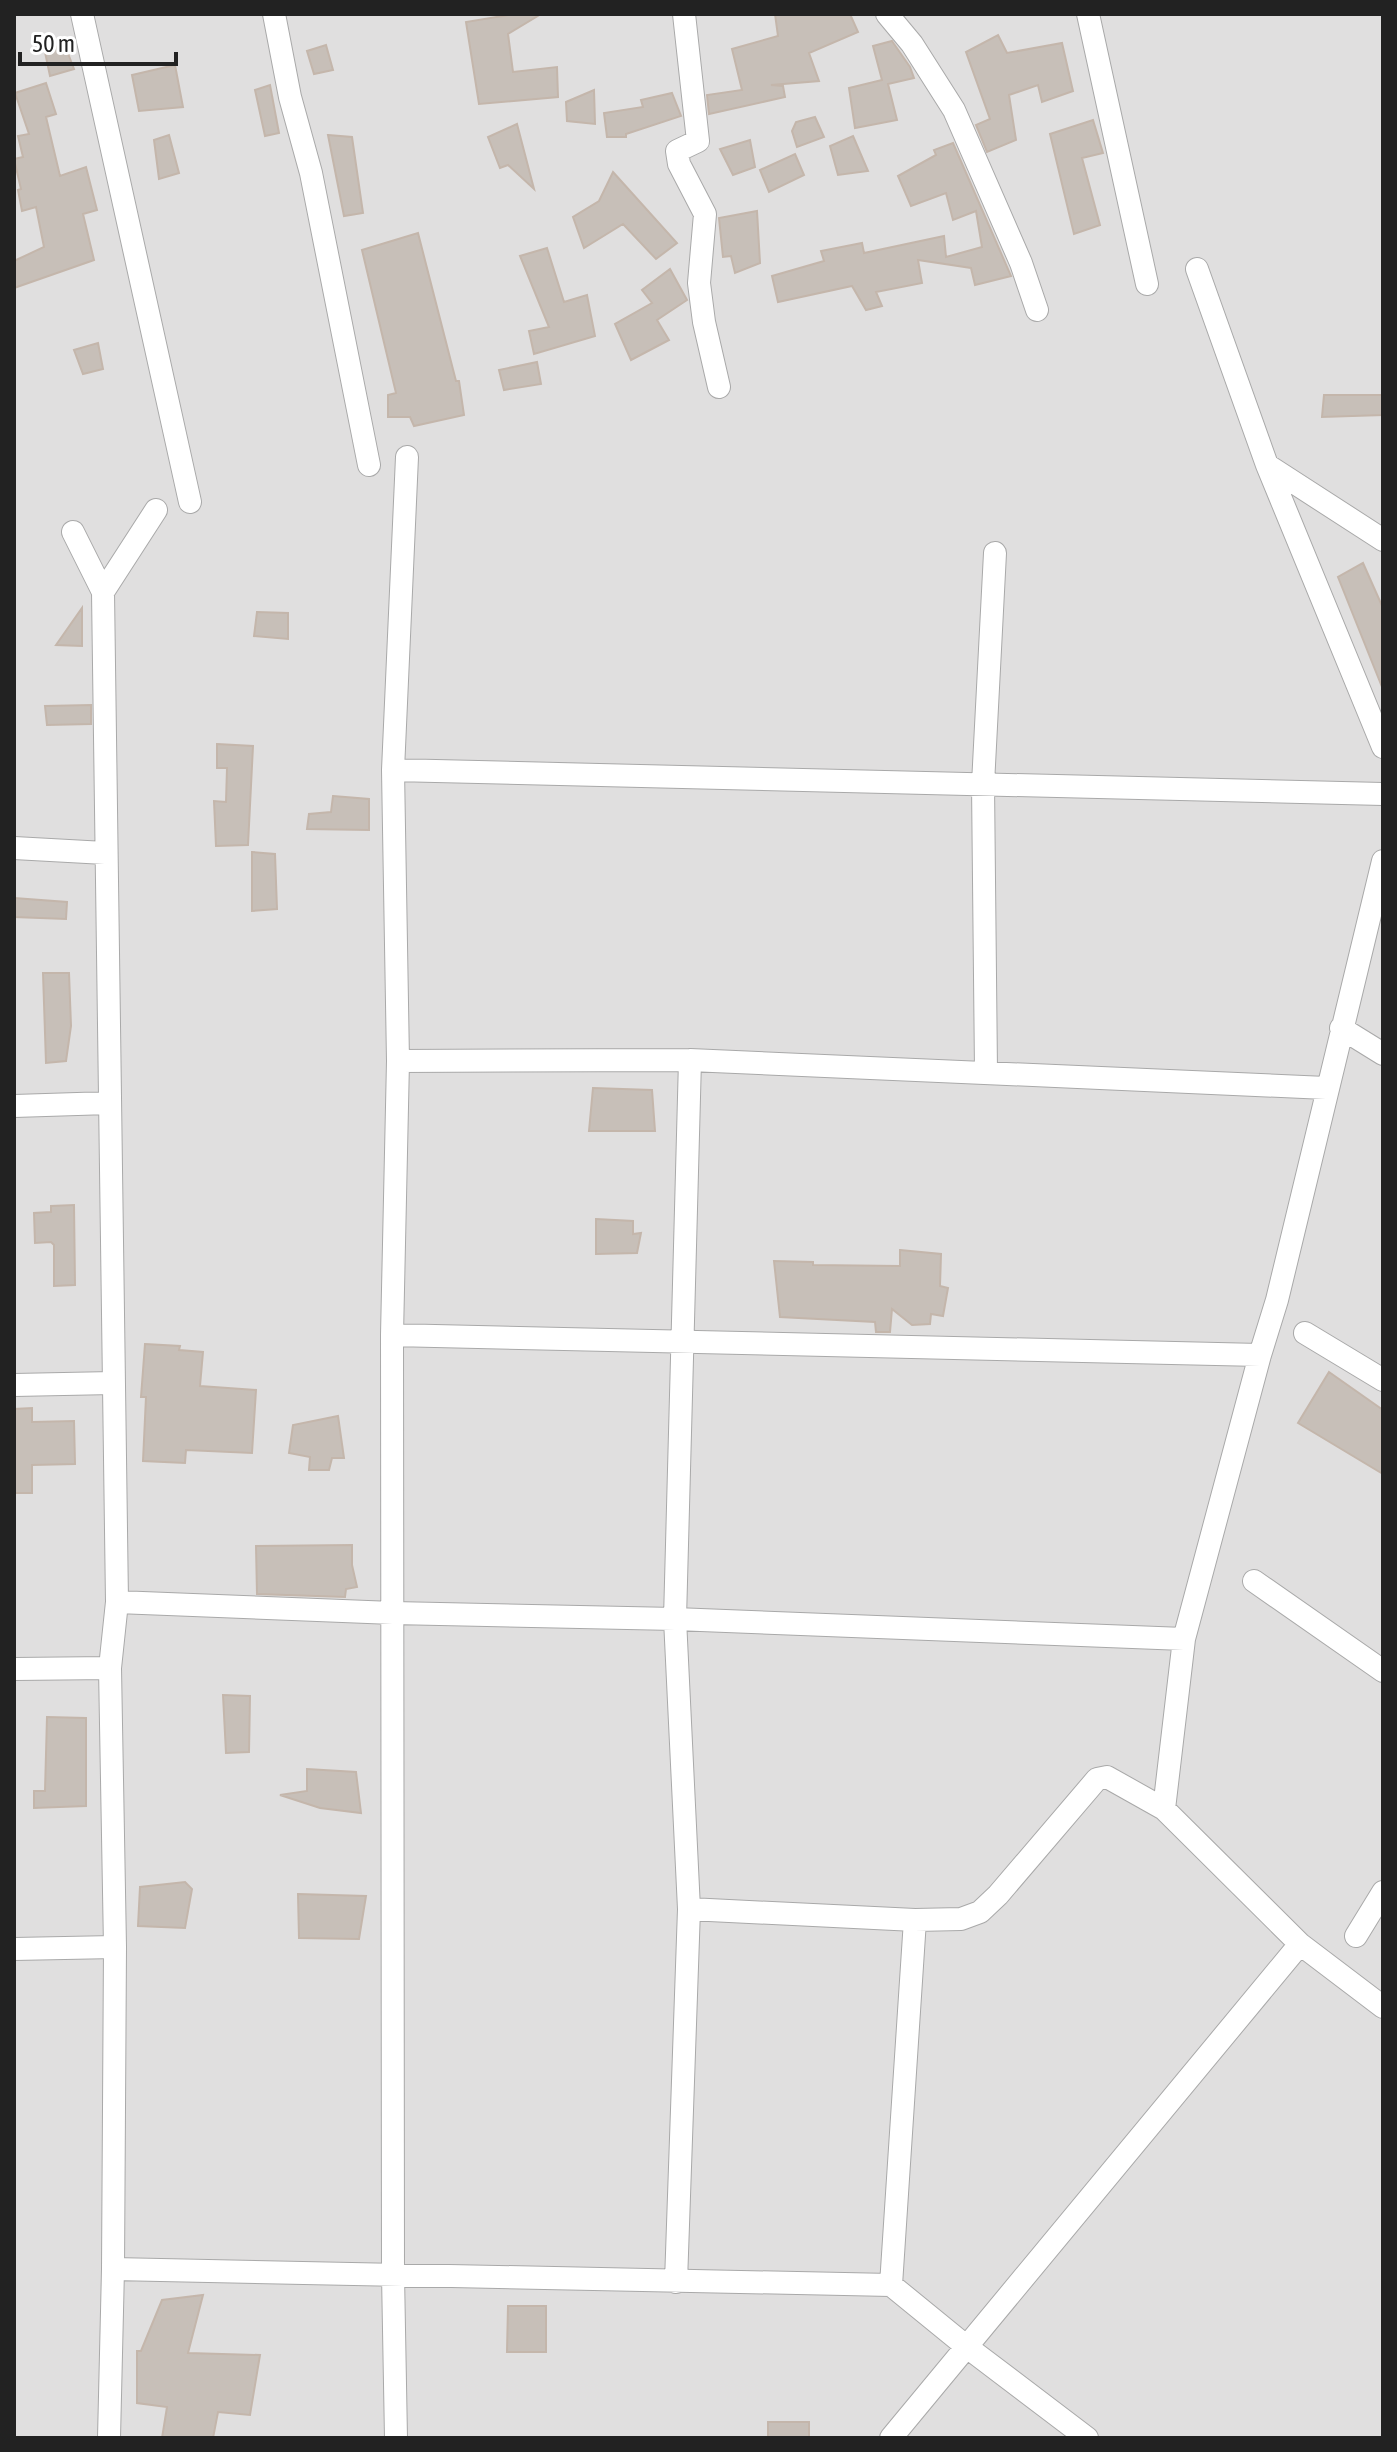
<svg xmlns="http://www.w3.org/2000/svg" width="1397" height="2452" font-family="'Asap Condensed',sans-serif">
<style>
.residential{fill:#e0dfdf}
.building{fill:#c7bfb8;stroke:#c4b6ab;stroke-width:2}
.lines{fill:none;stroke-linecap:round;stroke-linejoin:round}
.minor-casing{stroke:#a9a9a9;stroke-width:24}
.minor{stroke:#fff;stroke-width:22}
</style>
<rect width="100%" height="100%" fill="#f2efe9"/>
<path class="residential" d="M14 14H1383V2438H14Z"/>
<path class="building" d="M514 14H541L508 34 513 72 557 67 558 97 479 104 466 22Z
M775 14H850L858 32 809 53 819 81 771 85 783 86 785 97 709 114 707 95 742 90 732 49 778 36Z
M998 35 1007 53 1062 43 1073 91 1042 102 1038 85 1009 95 1016 140 987 152 976 125 990 119 966 52Z
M892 41 910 67 914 78 888 84 897 120 855 128 849 88 882 80 873 46Z
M64 43 74 69 50 76 45 52Z
M326 45 333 70 314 74 307 51Z
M175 65 183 107 139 111 132 75Z
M46 83 56 114 46 117 60 176 86 167 97 210 83 214 94 260 14 288V261L44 247 36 207 22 211 18 190 21 189 14 159 23 157 18 136 29 134 15 93Z
M270 85 279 133 265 136 255 90Z
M594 90 595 124 567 121 566 102Z
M672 93 681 116 626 134V137H607L604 113 643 107 641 100Z
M815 117 824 137 797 147 792 131 796 122Z
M1093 120 1103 153 1082 158 1100 225 1074 234 1050 134Z
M517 124 534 189 508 165 500 168 488 137Z
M169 135 179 173 159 179 154 140Z
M328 135 352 137 363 213 344 216Z
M853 136 868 171 838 175 830 146Z
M750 140 755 167 733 175 720 149Z
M953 143 1011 276 975 285 971 268 918 260 922 283 876 292 882 306 866 310 852 286 778 302 772 276 824 261 821 251 862 243 864 253 944 236 946 257 982 247 976 211 953 220 946 193 911 206 898 176 936 155 934 150Z
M795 154 804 175 769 192 760 170Z
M613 172 677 243 656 259 623 224 584 248 573 217 599 201Z
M757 211 760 263 735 273 731 256 723 257 719 218Z
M418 233 456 381H459L464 415 414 426 410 417H388V395L396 393 362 250Z
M547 248 564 302 587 295 595 336 534 354 529 331 549 327 520 256Z
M670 269 687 300 657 320 669 340 631 360 615 324 652 303 642 290Z
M98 343 103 369 83 374 74 350Z
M537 362 541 384 504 390 499 370Z
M1324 395H1383V415L1322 417Z
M1363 563 1383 608 1382 687 1338 577Z
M82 608V646L56 645Z
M257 612 288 613V639L254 636Z
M91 705V724L47 725 45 706Z
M217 744 253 746 248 845 216 846 214 801 226 802 227 768H217Z
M333 796 369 799V830L307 829 309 814 331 812Z
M252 852 275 854 277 909 252 911Z
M14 898 67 902 66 919 14 917Z
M43 973H69L71 1026 66 1061 46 1063Z
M593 1088 652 1090 655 1131H589Z
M74 1205 75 1285 54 1286V1245L51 1242 35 1243 34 1213 51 1212V1206Z
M596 1219 633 1221V1234L641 1233 637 1253 596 1254Z
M900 1250 941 1254 940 1286 948 1288 943 1316 931 1314 930 1324 912 1325 892 1309 890 1332H876L875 1322 780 1317 774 1261 813 1262V1265L900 1266Z
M145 1344 180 1346 179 1350 203 1352 200 1386 256 1390 252 1453 186 1450 185 1463 143 1461 146 1397H141Z
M1329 1372 1383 1410V1474L1298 1423Z
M32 1408V1422L74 1421 75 1464 32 1465V1493H14V1409Z
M338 1416 344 1458H332L329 1470H309L310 1457 289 1453 293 1425Z
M352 1545V1565L357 1587 346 1589 345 1597 257 1594 256 1546Z
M223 1695 250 1696 249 1752 226 1753Z
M47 1717 86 1718V1806L34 1808V1791H45Z
M307 1769 356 1772 361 1813 320 1808 280 1795 307 1791Z
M185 1882 192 1889 185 1928 138 1926 140 1887Z
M298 1894 366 1896 359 1939 299 1938Z
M203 2295 188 2353 260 2355 250 2415 218 2412 213 2438H162L167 2407 137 2403V2351H141L162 2300Z
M508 2306H546V2352H507Z
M768 2422H809V2438H768Z"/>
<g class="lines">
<defs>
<path id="minor" d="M82 14 190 502
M274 14 290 97 311 173 369 465
M684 14 698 141 677 151 679 164 705 214 699 283 704 322 719 387
M887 14 912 44 954 110 1021 263 1037 310
M1088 14 1147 284
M1197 269 1267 465 1383 747
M1267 465 1383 540
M73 532 103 592 117 1602 110 1668 115 1947 113 2269 109 2438
M103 592 156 510
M393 770 1383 794
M14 848 105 853
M1383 861 1277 1300 1260 1355 1184 1639 1164 1809 1300 1944 1383 2007
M1341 1028 1383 1054
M398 1061 690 1060 1326 1088
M986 1071 983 784 995 553
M14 1106 109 1103
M1305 1333 1383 1380
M392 1335 1260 1355
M14 1385 113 1383
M1254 1581 1383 1671
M117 1602 393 1613 675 1619 1184 1639
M14 1669 110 1668
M689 1909 915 1920 961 1919 980 1912 998 1895 1097 1779 1107 1777 1164 1809
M1356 1936 1383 1892
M14 1949 115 1947
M113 2269 891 2285 967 2347 1087 2438
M676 2282 689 1909 675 1619 690 1060
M891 2285 915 1920
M396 2438 393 2275 392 1335 398 1061 393 770 407 457
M891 2438 1300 1944"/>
</defs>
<use href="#minor" class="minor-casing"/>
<use href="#minor" class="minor"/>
</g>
<rect width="1397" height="2452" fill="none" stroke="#222222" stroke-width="32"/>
<path d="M20 52v12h156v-12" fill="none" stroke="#222222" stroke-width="4"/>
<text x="32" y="52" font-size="24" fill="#222222" stroke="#ffffff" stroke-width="6" paint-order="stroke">50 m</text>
</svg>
